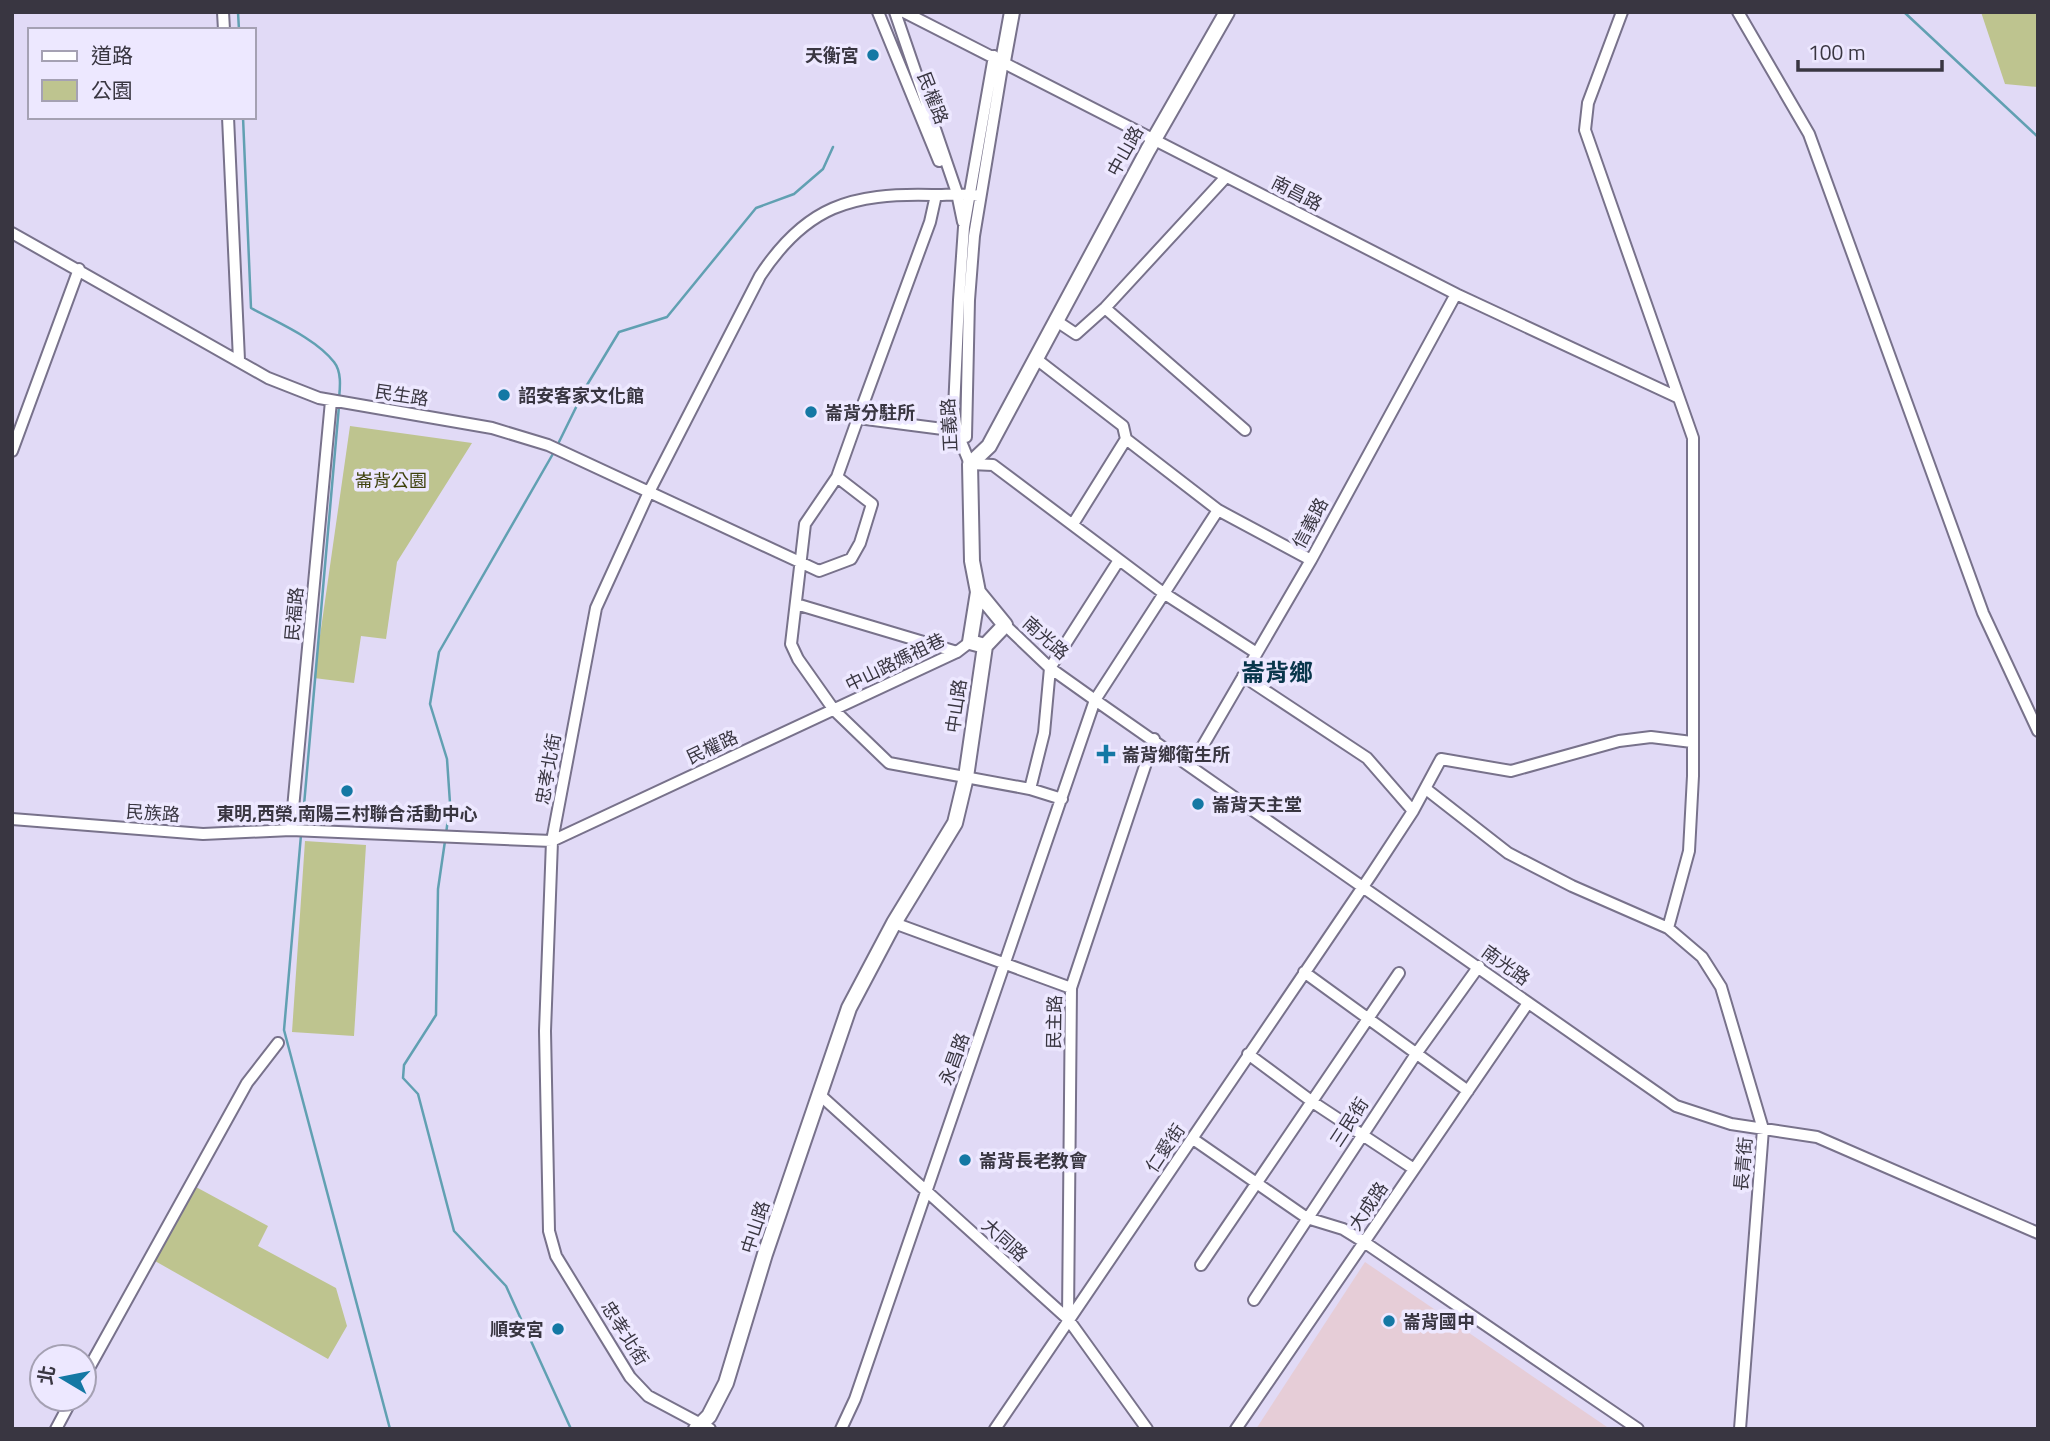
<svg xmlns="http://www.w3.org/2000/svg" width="2050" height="1441" font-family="'Titillium Web','Noto Sans TC',sans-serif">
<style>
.education{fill:#e6cdd7}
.green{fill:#bec48f}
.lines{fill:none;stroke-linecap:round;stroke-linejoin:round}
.stream{stroke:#61a0b2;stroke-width:2.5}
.minor-casing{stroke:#78728b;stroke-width:14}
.major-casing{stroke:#78728b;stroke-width:18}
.minor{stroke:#fff;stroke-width:10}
.major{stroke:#fff;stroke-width:14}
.poi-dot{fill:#1478a4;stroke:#ede8ff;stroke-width:2.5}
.labels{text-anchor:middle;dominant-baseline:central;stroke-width:7;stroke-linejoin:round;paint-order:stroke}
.poi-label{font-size:18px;font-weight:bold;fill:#393641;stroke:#ede8ff;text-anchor:start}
.street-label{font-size:18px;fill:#393641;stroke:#ede8ff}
.park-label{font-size:18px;fill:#3e410b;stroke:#ede8ff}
.district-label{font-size:24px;font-weight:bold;fill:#08364b;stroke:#ede8ff}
</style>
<rect width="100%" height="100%" fill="#e1daf6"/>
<path class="education" d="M1365 1262 1610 1429H1256Z"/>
<path class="green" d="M1981 12H2038V87L2005 84Z
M350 426 472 443 397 562 386 639 361 636 354 683 314 678Z
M305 841 366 845 354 1036 292 1032Z
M196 1187 268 1226 258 1246 336 1288 347 1326 328 1359 155 1261Z"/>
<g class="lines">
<path class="stream" d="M238 12 239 30
M1904 12 2038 137
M243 117 251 308C278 323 315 338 334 362 342 372 340 388 339 399
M557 446 587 385 619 332 667 317 756 208 794 194 823 169 833 147
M302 828 339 406
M446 834 450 803 447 759 430 704 439 652 554 452
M301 835 284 1030 390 1429
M445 841 438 889 436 1015 404 1065 403 1078 418 1094 454 1231 506 1286 571 1429"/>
<defs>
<path id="minor" d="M223 12 224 30
M878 12 939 161
M895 12 957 193 963 222
M904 12 1456 294 1677 397
M1622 12 1588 103 1585 130 1693 438V776L1689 851 1668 928
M1738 12 1809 134 1983 613 2038 731
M228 117 239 360
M12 233 268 378 319 398 492 428 548 445 819 571 851 559 860 543 872 504 837 477
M1105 308 1245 430
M1055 320 1076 334 1105 308 1225 178
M1035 358 1123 426 1126 439
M858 418 930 222 936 195
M966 432 858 418 837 477 805 524 791 644 798 659 834 710 889 763 1030 789 1062 799
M966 437 969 300 974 236 1003 61
M1126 439 1218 510 1311 560
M12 451 79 269
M970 464 957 432 954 409 959 300 964 227 994 56
M970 464 993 465 1162 592 1255 652
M1073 524 1126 439
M796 604 957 652
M1005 625 1050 668 1095 700 1676 1106 1731 1124 1817 1137 2038 1233
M1243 676 1367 758 1413 811
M1191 766 1311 560 1456 294
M1030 789 1044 733 1050 668 1119 560
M1426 789 1508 853 1572 886 1668 928 1702 957 1721 987 1763 1129 1740 1429
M12 819 203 834 291 830 552 841 957 652 970 642
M291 830 331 401
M894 923 1071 988
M1304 972 1468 1091
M1248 1054 1314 1103 1414 1169
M820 1095 1068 1319 1147 1429
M1193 1139 1307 1218 1343 1229 1364 1242 1638 1429
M1201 1265 1399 973
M1254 1300 1416 1054 1479 966
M1068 1318 1071 988 1154 739
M84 1377 247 1083 278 1043
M56 1429 72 1399
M710 1429 648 1396 630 1377 556 1256 549 1231 545 1031 552 841 596 608 649 492 760 276C806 206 851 193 932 195 949 195 963 193 980 196
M841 1429 855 1399 1095 700 1218 510
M995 1429 1371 875 1413 811 1441 759 1511 771 1619 741 1651 737 1692 742
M1236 1429 1528 1003"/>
<path id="major" d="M1003 61 1012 12
M978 592 1005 625 985 646
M985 646 970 642 978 592 972 561 970 464 989 446 1148 150 1227 12
M696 1429 709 1416 726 1383 765 1254 849 1008 894 923 955 823 966 777 985 646"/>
</defs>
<use href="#minor" class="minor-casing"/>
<use href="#major" class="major-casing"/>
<use href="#minor" class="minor"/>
<use href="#major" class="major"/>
</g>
<g class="poi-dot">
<circle cx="873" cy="55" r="7"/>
<circle cx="504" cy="395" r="7"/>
<circle cx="811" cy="412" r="7"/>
<path d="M1102.5 743.5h7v7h7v7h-7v7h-7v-7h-7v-7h7z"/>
<circle cx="347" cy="791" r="7"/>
<circle cx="1198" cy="804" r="7"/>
<circle cx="965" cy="1160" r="7"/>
<circle cx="1389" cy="1321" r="7"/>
<circle cx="558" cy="1329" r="7"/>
</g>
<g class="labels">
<g class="poi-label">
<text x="859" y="55" text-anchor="end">天衡宮</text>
<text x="518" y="395">詔安客家文化館</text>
<text x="825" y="412">崙背分駐所</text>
<text x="1122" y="754">崙背鄉衛生所</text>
<text x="1212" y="804">崙背天主堂</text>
<text x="347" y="813" text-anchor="middle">東明,西榮,南陽三村聯合活動中心</text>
<text x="979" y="1160">崙背長老教會</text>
<text x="1403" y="1321">崙背國中</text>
<text x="544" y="1329" text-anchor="end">順安宮</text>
</g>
<g class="street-label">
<text transform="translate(933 98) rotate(69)">民權路</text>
<text transform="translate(1125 151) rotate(-61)">中山路</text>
<text transform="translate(1297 193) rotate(27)">南昌路</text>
<text transform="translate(402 395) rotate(9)">民生路</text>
<text transform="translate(949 425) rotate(-93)">正義路</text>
<text transform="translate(1310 523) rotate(-62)">信義路</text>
<text transform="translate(294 614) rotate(-85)">民福路</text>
<text transform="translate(1046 638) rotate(42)">南光路</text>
<text transform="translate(895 662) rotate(-26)">中山路媽祖巷</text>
<text transform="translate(956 706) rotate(-82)">中山路</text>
<text transform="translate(712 747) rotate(-25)">民權路</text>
<text transform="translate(548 769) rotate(-80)">忠孝北街</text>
<text transform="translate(153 813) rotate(4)">民族路</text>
<text transform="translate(1506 965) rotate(36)">南光路</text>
<text transform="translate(1054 1022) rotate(-89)">民主路</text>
<text transform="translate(954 1059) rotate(-70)">永昌路</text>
<text transform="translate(1349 1122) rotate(-57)">三民街</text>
<text transform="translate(1165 1148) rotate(-56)">仁愛街</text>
<text transform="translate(1743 1164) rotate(-85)">長青街</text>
<text transform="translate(1368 1206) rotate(-56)">大成路</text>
<text transform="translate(755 1227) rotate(-72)">中山路</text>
<text transform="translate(1005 1240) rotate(42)">大同路</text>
<text transform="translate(625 1333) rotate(58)">忠孝北街</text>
</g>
<g class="park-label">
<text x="391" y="480">崙背公園</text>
</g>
<g class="district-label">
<text x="1277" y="672">崙背鄉</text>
</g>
</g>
<rect width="2050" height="1441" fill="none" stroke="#393641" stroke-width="28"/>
<rect x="28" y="28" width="228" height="91" fill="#ede8ff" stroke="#a5a1b3" stroke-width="2"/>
<rect x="42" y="51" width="35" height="10" fill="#ffffff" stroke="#a5a1b3" stroke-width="2"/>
<text x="91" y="63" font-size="21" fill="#393641">道路</text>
<rect x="42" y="80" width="35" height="21" fill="#bec48f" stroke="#a5a1b3" stroke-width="2"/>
<text x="91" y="98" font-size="21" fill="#393641">公園</text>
<g transform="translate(63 1378) rotate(280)"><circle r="33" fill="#ede8ff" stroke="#a5a1b3" stroke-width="2"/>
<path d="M0-5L12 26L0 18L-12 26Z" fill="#1478a4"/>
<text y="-10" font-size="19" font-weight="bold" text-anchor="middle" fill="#393641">北</text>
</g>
<path d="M1798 60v10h144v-10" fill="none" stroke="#393641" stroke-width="3.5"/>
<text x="1808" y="60" font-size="21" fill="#393641" stroke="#ede8ff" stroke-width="5" paint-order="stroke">100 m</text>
</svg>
